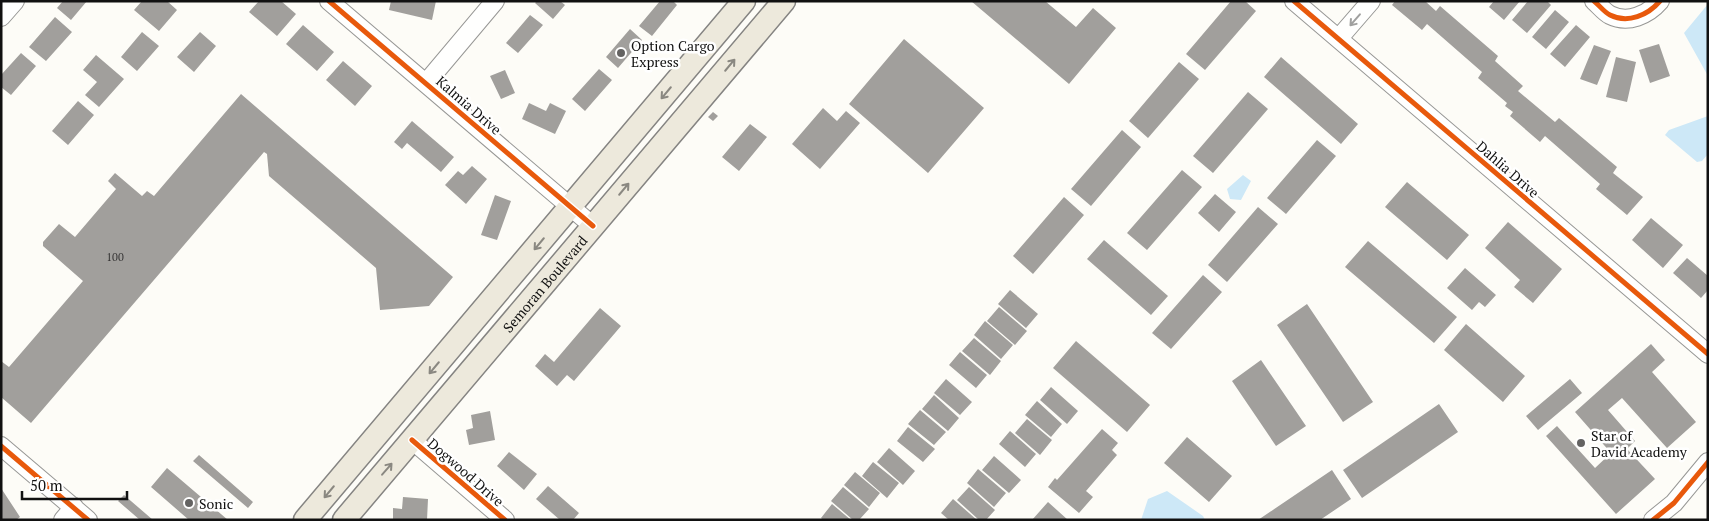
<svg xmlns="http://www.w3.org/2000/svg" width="1709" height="521" font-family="'PT Serif',serif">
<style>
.water{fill:#cde8f7}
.building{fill:#a19f9c}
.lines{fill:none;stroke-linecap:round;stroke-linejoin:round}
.minor-casing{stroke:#979795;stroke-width:20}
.major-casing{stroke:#858482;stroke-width:25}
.minor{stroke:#fffffe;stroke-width:18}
.major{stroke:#ede9dc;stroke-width:22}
.cycleway-casing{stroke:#fff;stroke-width:8}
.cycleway{stroke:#e8590c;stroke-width:5}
.oneway{stroke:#a0a09f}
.oneway2{stroke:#8a8881}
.poi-dot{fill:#646362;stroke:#fff;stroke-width:2}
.labels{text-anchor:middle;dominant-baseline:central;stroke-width:5;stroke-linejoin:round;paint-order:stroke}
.number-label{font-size:11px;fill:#353434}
.poi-label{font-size:14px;fill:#111;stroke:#fff;text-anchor:start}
.street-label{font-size:14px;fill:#111;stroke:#fff}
</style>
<rect width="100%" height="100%" fill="#fdfcf7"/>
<path class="water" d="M1708 4V76L1684 33Z
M1708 116V154L1702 161 1697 162 1665 135 1669 130Z
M1243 175 1251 181 1241 200 1230 199 1227 189Z
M1167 491 1203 516 1205 520H1141L1148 499Z"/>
<path class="building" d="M63 1H87L71 20 57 8Z
M142 1H167L177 10 159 31 134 10Z
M259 1H281L296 14 277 36 249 12Z
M391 1H436L432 20 389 10Z
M537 1H560L565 5 553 19 535 3Z
M660 1H673L677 5 652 36 639 26Z
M971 1H1045L1076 27 1093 8 1116 28 1069 84Z
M1231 1H1245L1256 11 1205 70 1186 54Z
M1395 1H1425L1436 11 1440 6 1498 56 1495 61 1523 86 1518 91 1555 122 1559 118 1617 167 1613 173 1643 197 1627 215 1596 189 1600 184 1545 136 1540 142 1510 116 1513 112 1505 106 1507 103 1478 78 1482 72 1427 24 1422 30 1392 5Z
M1494 1H1520L1504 20 1489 7Z
M1528 1H1547L1551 5 1527 33 1512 20Z
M1555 10 1569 22 1546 49 1532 37Z
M530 15 543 25 518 53 506 43Z
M55 17 72 32 46 61 29 47Z
M303 25 334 52 317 71 286 44Z
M1576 25 1590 37 1565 67 1550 54Z
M630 29 642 40 618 68 606 57Z
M142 32 159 46 137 71 121 57Z
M200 32 216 46 194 72 177 57Z
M904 39 984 108 928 173 849 104Z
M1659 44 1670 76 1650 83 1639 50Z
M1594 45 1611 51 1597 85 1580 79Z
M21 53 36 66 11 95 1 87V75Z
M96 55 124 79 99 107 85 95 97 82 83 70Z
M1281 57 1358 124 1341 144 1264 77Z
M1616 57 1636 62 1627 102 1606 97Z
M343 61 372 86 355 106 326 80Z
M1179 62 1199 79 1148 138 1129 121Z
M599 69 612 80 585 111 572 99Z
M505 70 515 93 501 99 490 76Z
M1248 92 1268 109 1213 173 1193 156Z
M241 94 453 277 429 306 380 310 376 268 269 176 267 154 264 152 31 423 1 397V361L9 367 83 281 43 246V242L59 224 75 237 116 189 108 181 115 173 142 196 147 191 154 196Z
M78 101 94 115 68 145 52 131Z
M529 103 546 111 550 103 566 111 555 134 522 119Z
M823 108 837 121 846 111 860 123 820 169 792 144Z
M713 112 718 116 713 121 708 117Z
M412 121 454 157 441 172 407 143 402 149 394 142Z
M750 124 767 137 739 171 722 157Z
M1122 130 1141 147 1091 206 1071 189Z
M1317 140 1336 156 1286 214 1267 198Z
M472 166 487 179 466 204 445 185 458 171 463 175Z
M1182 170 1202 187 1147 250 1127 233Z
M1407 182 1469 235 1447 260 1385 207Z
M1215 194 1236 212 1219 232 1198 213Z
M495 195 511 201 497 240 481 235Z
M1064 197 1084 215 1033 274 1013 256Z
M1258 207 1278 224 1227 282 1208 265Z
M1651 218 1683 245 1663 268 1632 240Z
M1508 222 1562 269 1533 303 1514 287 1520 280 1485 248Z
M1104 240 1168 296 1151 315 1087 259Z
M1368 241 1457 317 1434 343 1345 267Z
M1687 258 1708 276V290L1701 298 1673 273Z
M1465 268 1496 295 1485 307 1479 302 1472 310 1447 288Z
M1203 275 1222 292 1171 349 1152 333Z
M1010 290 1038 314 1026 328 998 304Z
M1307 304 1373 402 1343 422 1277 325Z
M999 307 1027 331 1015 345 987 321Z
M600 308 621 326 574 381 567 375 557 386 535 366 545 354 554 362Z
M985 321 1013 345 1001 359 974 335Z
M1466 324 1525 376 1503 402 1444 350Z
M974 338 1001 361 990 375 962 351Z
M1076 341 1150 405 1127 432 1053 368Z
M1651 344 1665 360 1652 372 1696 422 1667 448 1622 398 1608 410 1635 441 1627 449 1655 479 1616 514 1546 436 1557 426 1595 468 1611 453 1575 412Z
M960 352 987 375 976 388 949 365Z
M1261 360 1306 426 1276 446 1232 381Z
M946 379 972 402 960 415 934 393Z
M1570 379 1582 393 1538 430 1526 416Z
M1051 387 1078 411 1067 424 1040 400Z
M934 395 959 418 948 431 922 409Z
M1037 401 1062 424 1051 437 1025 415Z
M1439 404 1458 432 1362 498 1343 470Z
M920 410 946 432 934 445 908 424Z
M490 411 495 440 469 445 466 430 473 428 471 415Z
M1027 419 1052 440 1040 455 1015 433Z
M908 427 935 449 923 462 897 441Z
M1102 429 1118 443 1112 450 1117 455 1086 491 1093 497 1079 513 1048 487 1055 478 1057 480Z
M1010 431 1036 454 1025 467 999 444Z
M1187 437 1232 476 1209 502 1164 463Z
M889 448 915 471 903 485 877 462Z
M509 452 537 474 524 490 497 466Z
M199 455 253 502 248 508 193 461Z
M994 456 1021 480 1009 493 982 470Z
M873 462 899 483 887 498 862 476Z
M167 468 228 520H189L151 487Z
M978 469 1006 493 994 507 967 483Z
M1332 470 1351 499 1320 520H1258Z
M855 472 880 493 869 507 844 485Z
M548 486 579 513 573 520H560L536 499Z
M843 487 869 509 859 520H853L831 501Z
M969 487 995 510 986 520H979L957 500Z
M1 488 20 517 16 520H1Z
M124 495 153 520H140L118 501Z
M403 497 428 499 427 520H393V508L402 509Z
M953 499 977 520H949L941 513Z
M1048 502 1068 520H1032Z
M832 504 851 520H823L821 518Z"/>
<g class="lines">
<defs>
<path id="minor" d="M329 1 593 226
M1294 1 1708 354
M1594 1C1599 5 1604 12 1610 15 1628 24 1648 15 1660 1
M1 17 15 1
M1339 38 1371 1
M426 83 495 1
M412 440 505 520
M1 446 88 520
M63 520 74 507
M1653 520 1674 503 1708 462"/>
<g id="major">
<path d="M305 520 744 1"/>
<path id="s1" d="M344 520 784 1"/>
</g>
</defs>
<use href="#minor" class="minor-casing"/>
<use href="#major" class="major-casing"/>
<use href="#minor" class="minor"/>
<use href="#major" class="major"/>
<defs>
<path id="cycleway" d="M329 1 593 226
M1294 1 1708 354
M1594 1C1599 5 1604 12 1610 15 1628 24 1648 15 1660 1
M412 440 505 520
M1 446 88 520
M1653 520 1674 503 1708 462"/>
</defs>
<use href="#cycleway" class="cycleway-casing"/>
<use href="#cycleway" class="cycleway"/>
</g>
<defs><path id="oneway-shaft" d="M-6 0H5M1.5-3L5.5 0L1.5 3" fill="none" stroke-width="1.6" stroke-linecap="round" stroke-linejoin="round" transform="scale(1.25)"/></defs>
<use class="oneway" href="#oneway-shaft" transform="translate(1355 20) rotate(131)"/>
<g class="oneway2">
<use href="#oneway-shaft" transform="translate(730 65) rotate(-50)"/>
<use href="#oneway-shaft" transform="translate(666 93) rotate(130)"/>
<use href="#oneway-shaft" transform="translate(624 189) rotate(-50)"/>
<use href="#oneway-shaft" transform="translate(539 244) rotate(130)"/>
<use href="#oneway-shaft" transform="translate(434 368) rotate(130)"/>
<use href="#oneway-shaft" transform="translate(387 469) rotate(-49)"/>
<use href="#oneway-shaft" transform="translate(329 492) rotate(130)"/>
</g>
<g class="poi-dot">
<circle cx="621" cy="53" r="5"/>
<circle cx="1581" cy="443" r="5"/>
<circle cx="189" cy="503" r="5"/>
</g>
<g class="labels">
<g class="number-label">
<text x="115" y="257">100</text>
</g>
<g class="poi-label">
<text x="631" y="45">Option Cargo<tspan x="631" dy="16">Express</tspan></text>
<text x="1591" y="435">Star of<tspan x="1591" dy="16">David Academy</tspan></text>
<text x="199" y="503">Sonic</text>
</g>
<g class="street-label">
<text transform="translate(469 105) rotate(41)">Kalmia Drive</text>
<text transform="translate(1508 169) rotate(41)">Dahlia Drive</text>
<text stroke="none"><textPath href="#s1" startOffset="310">Semoran Boulevard</textPath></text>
<text transform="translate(466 472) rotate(41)">Dogwood Drive</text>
</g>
</g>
<rect width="1709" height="521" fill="none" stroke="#111111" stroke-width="5"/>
<path d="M22 491v8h105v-8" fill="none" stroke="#111111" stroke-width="2.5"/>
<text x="30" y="491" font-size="15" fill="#111111" stroke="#ffffff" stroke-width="4" paint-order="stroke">50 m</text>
</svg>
